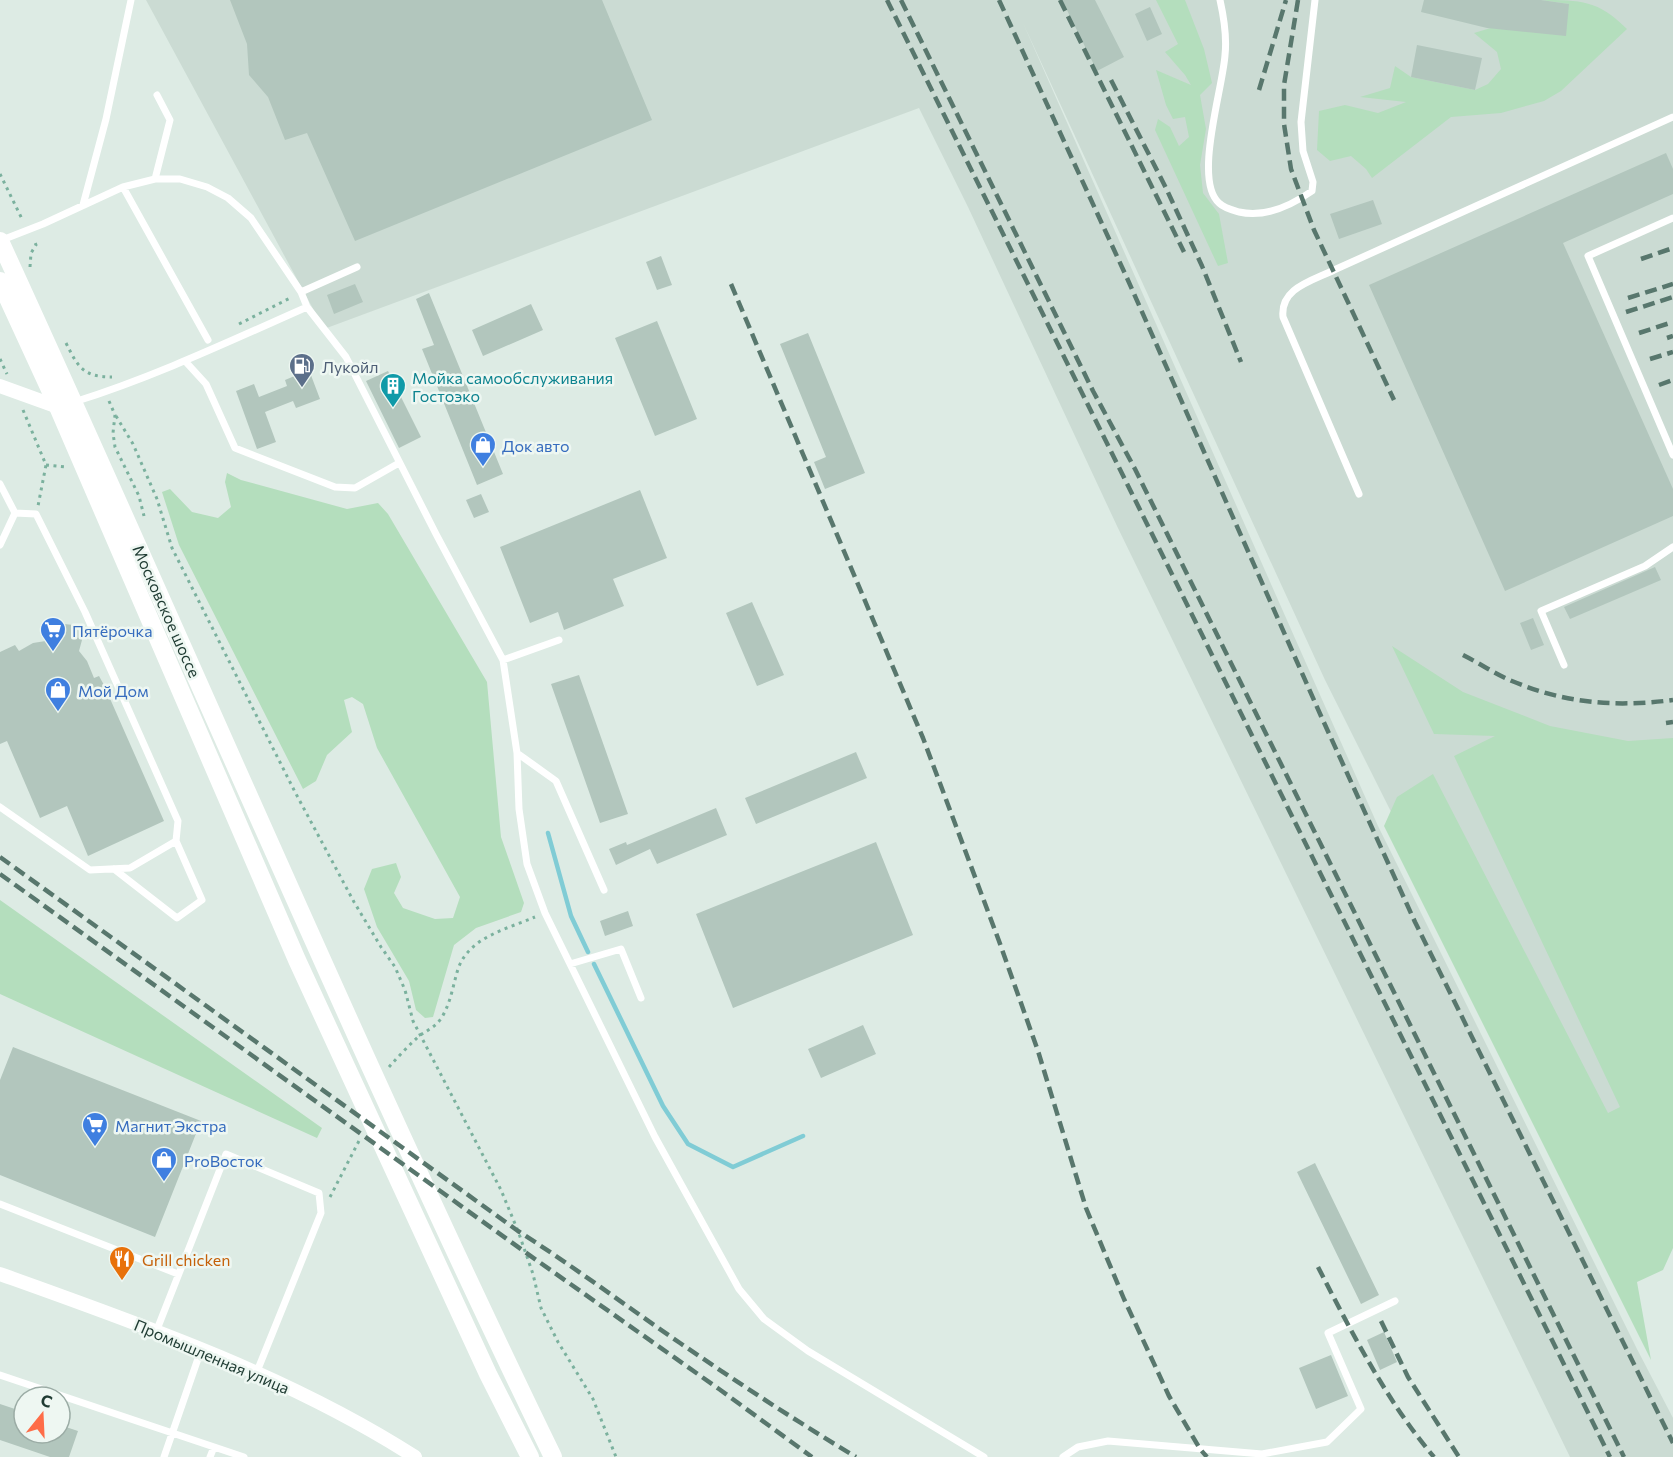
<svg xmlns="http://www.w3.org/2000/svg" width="1673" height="1457" font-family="Commissioner,sans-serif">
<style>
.built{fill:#cbdbd3}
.green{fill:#b4debd}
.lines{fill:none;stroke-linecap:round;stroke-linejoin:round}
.stream{stroke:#80ccd5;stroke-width:4.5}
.building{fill:#b2c6bd}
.path{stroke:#7bb19e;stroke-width:3;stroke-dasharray:3 4.5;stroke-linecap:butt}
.lane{stroke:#fff;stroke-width:7}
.street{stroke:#fff;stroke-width:14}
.secondary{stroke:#fff;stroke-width:18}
.rail{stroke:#58776d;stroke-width:4.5;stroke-dasharray:12 6;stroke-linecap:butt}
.labels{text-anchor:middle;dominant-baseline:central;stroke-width:5;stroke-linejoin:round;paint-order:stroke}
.service-label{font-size:16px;fill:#4e5e75;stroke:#eef7f2;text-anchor:start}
.culture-label{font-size:16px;fill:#0d838f;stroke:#eef7f2;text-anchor:start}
.shop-label{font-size:16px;fill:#366cbe;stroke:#eef7f2;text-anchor:start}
.street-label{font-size:16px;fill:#1e3b32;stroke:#eef7f2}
.food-label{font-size:16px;fill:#c56008;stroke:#eef7f2;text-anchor:start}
</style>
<rect width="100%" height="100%" fill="#ddebe4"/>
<path class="built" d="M146 0H1673V1145L1609 1247 1325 680 1023 23 1378 826 1637 1349 1673 1418V1457H1570L1117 526 968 207 919 108 324 329Z"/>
<path class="green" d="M1156 0H1185L1204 49 1212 83 1200 95 1206 129 1200 165 1203 193 1219 214 1228 263 1218 266 1155 130 1158 119 1170 127 1179 146 1189 137 1185 117 1173 119 1166 105 1156 70 1191 85 1185 75 1165 52 1178 44Z
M1541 0C1581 0 1598 0 1627 29L1561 91 1544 101 1501 113 1451 117 1372 178 1366 169 1351 156 1330 161 1317 150 1319 111 1345 105 1378 113 1406 102 1360 97 1390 88 1395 66 1411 77 1475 90 1488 84 1501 69 1497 52 1474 33 1569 4Z
M227 473 241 480 347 509 378 503 388 514 487 682 501 837 524 903 521 912 476 928 454 945 433 1017 425 1018 416 1010 409 981 377 927 364 889 372 869 396 863 401 877 394 893 403 908 435 919 453 918 460 897 377 748 363 704 352 697 344 700 352 732 327 755 316 781 303 789 179 545 162 492 170 489 192 512 218 518 231 507 225 482Z
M1392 646 1463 692 1550 726 1628 741 1673 738V1248L1663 1270 1637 1282 1651 1360 1384 826 1397 797 1433 774 1608 1113 1620 1107 1454 756 1495 736 1434 734Z
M0 900 322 1128 317 1138 0 994Z"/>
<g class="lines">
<path class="stream" d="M548 833 571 916 588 952
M594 964 663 1106 688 1144 733 1167 803 1136"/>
</g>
<path class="building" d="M230 0H602L652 120 355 241 307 133 285 140 268 97 249 75 247 44Z
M1062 0H1095L1124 57 1097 71Z
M1424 0H1541L1569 4 1566 36 1487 28 1421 12Z
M1150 7 1162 34 1147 41 1135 14Z
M1417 45 1482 58 1475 90 1411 77Z
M1666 153 1673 169V194L1563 243 1673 489V516L1505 591 1369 285Z
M1373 200 1382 224 1339 239 1330 214Z
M661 256 672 285 657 290 646 262Z
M355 284 363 302 334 314 327 295Z
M429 293 503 474 477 485 422 349 434 345 416 299Z
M531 304 543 330 483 356 472 330Z
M657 321 697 419 655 436 615 338Z
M808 333 865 473 825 489 814 462 826 457 780 344Z
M309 370 320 399 296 408 293 401 265 412 276 442 257 449 236 391 254 384 259 397 287 386 285 380Z
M388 371 421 437 399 448 366 381Z
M640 490 667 558 613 579 624 606 564 630 558 612 530 623 500 547Z
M481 494 489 512 474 518 466 500Z
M1655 567 1661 580 1570 619 1564 607Z
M752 602 784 675 757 686 726 613Z
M1533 618 1544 645 1531 650 1520 623Z
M64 624 74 625 80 632 82 640 79 651 87 661 94 678 99 676 104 685 164 821 88 856 67 806 40 818 7 741 0 744V652L15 645 19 651 33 643 52 640 56 631Z
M579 675 628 814 600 823 551 684Z
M856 752 867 778 756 824 745 798Z
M716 808 727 835 657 864 650 849 616 865 609 849 626 842 627 845Z
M876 842 913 935 733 1008 696 914Z
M628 911 633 926 605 936 600 921Z
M863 1025 876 1054 821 1078 808 1049Z
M13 1047 201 1121 155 1237 0 1175V1080Z
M1315 1163 1379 1295 1361 1304 1297 1172Z
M1384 1332 1397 1362 1380 1370 1367 1340Z
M1331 1355 1348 1396 1316 1409 1299 1368Z
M0 1404 24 1412V1433H60V1425L78 1431 69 1457H50L0 1440Z"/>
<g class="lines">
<path class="path" d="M0 174 23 221
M30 267 31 253 36 245 34 240
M239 324 292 297
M66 343C78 367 83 377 112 377
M0 359 7 374
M109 401 115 415 113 433 115 447 139 496 144 516
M23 410 46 465 38 506
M116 416 133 444 157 499 172 548 295 792 354 902 381 947 395 967 405 990 413 1021 501 1190 518 1231 533 1274 541 1308 558 1342 593 1399 616 1457
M46 465 66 467
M389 1067C398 1057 408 1046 418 1037 427 1030 436 1027 442 1017 451 1002 453 985 458 969 469 937 507 929 535 917
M330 1197 361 1137"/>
<path class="lane" d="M1220 0C1224 18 1227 37 1225 55 1223 88 1193 180 1219 203 1224 208 1232 210 1239 212 1265 218 1292 205 1312 191L1313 182 1303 151 1301 122 1315 0
M155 179 170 120 157 95
M123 187 208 340
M83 205 106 119 131 0
M1673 218 1588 256 1673 455
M2 240 43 224 123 187 155 179H180L207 187 228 198 251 218 301 292 307 307 346 357 436 534 503 660 517 753 556 781 604 890
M301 292 357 267
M185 361 206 384 235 448 335 487 355 488 399 463
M74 402C154 377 230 341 307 307
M0 484 15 513 0 545
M1359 494 1283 317C1280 288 1312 281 1334 270L1673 117
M503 660 559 640
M1564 665 1541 611 1645 566 1673 547
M517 753 519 809 527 864 545 913 655 1137 739 1289 764 1319 808 1351 984 1457
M0 807 90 870 130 868 176 841 178 821 85 612 36 514 15 513
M114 869 177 918 202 900 176 841
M570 964 621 949 641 998
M0 1204 178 1274
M156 1332 226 1154 319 1193 321 1213 256 1374
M0 1375 244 1457
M164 1457 201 1350
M210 1457 214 1447
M1063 1457 1078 1447 1108 1441 1262 1454 1327 1442 1361 1409 1328 1333 1395 1301"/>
<path class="street" d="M0 386 58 407 63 406
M0 1274C140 1324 289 1376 415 1457"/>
<path class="secondary" d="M0 241C186 646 358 1056 553 1457
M0 281 58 407 297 960 488 1374 530 1457"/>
<path class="rail" d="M887 0 1610 1457
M901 0 1093 391 1135 469 1624 1457
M999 0 1127 278 1321 716 1415 922 1673 1443
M1060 0 1184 252
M1298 0 1284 85V124L1291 169 1314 230 1394 400
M1111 80 1166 188 1202 266 1241 362
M1259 90 1286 0
M1641 259 1673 248
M731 284 923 738 999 941 1038 1051 1086 1208 1124 1299 1169 1396 1200 1449 1207 1457
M1628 298 1673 284
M1626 312 1673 297
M1639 333 1673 322
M1667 338 1673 336
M1650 359 1673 352
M1659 385 1673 380
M1463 655C1481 664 1498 676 1517 683 1569 704 1617 707 1673 700
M1666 723 1673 722
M0 857 518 1231C573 1266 626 1306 680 1343 737 1382 796 1421 856 1457
M0 874 525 1252 719 1389 812 1457
M1318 1267C1351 1331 1387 1402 1434 1457
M1381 1321 1408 1377 1459 1457"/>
</g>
<defs>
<symbol id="fuel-pin" viewBox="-11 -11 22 30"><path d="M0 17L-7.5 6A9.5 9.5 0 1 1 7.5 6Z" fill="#5c6f8a" stroke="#eef7f2"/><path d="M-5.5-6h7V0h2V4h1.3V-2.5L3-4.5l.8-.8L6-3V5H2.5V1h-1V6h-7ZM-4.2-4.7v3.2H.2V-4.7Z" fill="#fff"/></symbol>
<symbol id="building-pin" viewBox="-11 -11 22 30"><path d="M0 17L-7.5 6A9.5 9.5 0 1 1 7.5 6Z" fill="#0f9aa8" stroke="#eef7f2"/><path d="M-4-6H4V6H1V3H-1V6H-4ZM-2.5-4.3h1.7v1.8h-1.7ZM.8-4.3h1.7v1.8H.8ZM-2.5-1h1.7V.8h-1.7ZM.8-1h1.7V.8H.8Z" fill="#fff"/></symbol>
<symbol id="shop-pin" viewBox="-11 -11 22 30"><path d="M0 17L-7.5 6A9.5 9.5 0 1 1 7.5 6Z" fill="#3f7fe0" stroke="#eef7f2"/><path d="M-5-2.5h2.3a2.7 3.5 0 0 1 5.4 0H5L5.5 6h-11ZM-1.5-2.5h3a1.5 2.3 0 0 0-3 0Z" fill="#fff"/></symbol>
<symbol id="supermarket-pin" viewBox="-11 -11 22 30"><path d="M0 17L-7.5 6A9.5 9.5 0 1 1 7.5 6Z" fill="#3f7fe0" stroke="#eef7f2"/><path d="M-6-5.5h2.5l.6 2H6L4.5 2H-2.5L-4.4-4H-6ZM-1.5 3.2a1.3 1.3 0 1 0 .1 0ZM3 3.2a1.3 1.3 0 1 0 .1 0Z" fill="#fff"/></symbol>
<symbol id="restaurant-pin" viewBox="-11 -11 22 30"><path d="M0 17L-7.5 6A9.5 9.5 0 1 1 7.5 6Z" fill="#e8710a" stroke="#eef7f2"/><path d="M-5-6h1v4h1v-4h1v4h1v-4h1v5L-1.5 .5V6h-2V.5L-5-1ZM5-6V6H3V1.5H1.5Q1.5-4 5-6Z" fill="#fff"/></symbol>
</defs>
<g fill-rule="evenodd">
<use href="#fuel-pin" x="287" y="351" width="30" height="40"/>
<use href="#building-pin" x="378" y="371" width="30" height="40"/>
<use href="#shop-pin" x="468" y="430" width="30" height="40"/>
<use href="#supermarket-pin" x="38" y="615" width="30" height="40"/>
<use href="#shop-pin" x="43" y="675" width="30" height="40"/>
<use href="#supermarket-pin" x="80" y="1110" width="30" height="40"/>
<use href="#shop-pin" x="149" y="1145" width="30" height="40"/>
<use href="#restaurant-pin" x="107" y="1244" width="30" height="40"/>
</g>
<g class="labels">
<g class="service-label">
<text x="322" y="366">Лукойл</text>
</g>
<g class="culture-label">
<text x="412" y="377">Мойка самообслуживания<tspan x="412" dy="18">Гостоэко</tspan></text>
</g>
<g class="shop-label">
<text x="502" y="445">Док авто</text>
<text x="72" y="630">Пятёрочка</text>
<text x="78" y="690">Мой Дом</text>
<text x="115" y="1125">Магнит Экстра</text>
<text x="184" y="1160">ProВосток</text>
</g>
<g class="street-label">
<text transform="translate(167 611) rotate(66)">Московское шоссе</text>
<text transform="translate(212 1356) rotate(23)">Промышленная улица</text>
</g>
<g class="food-label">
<text x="142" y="1259">Grill chicken</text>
</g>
</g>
<g transform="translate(42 1415) rotate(18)"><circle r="28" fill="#eef7f2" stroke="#9baca5" stroke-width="1.5"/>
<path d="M0-4.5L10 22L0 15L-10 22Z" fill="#fe6d48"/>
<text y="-9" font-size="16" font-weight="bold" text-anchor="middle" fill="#1e3b32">С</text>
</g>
</svg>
